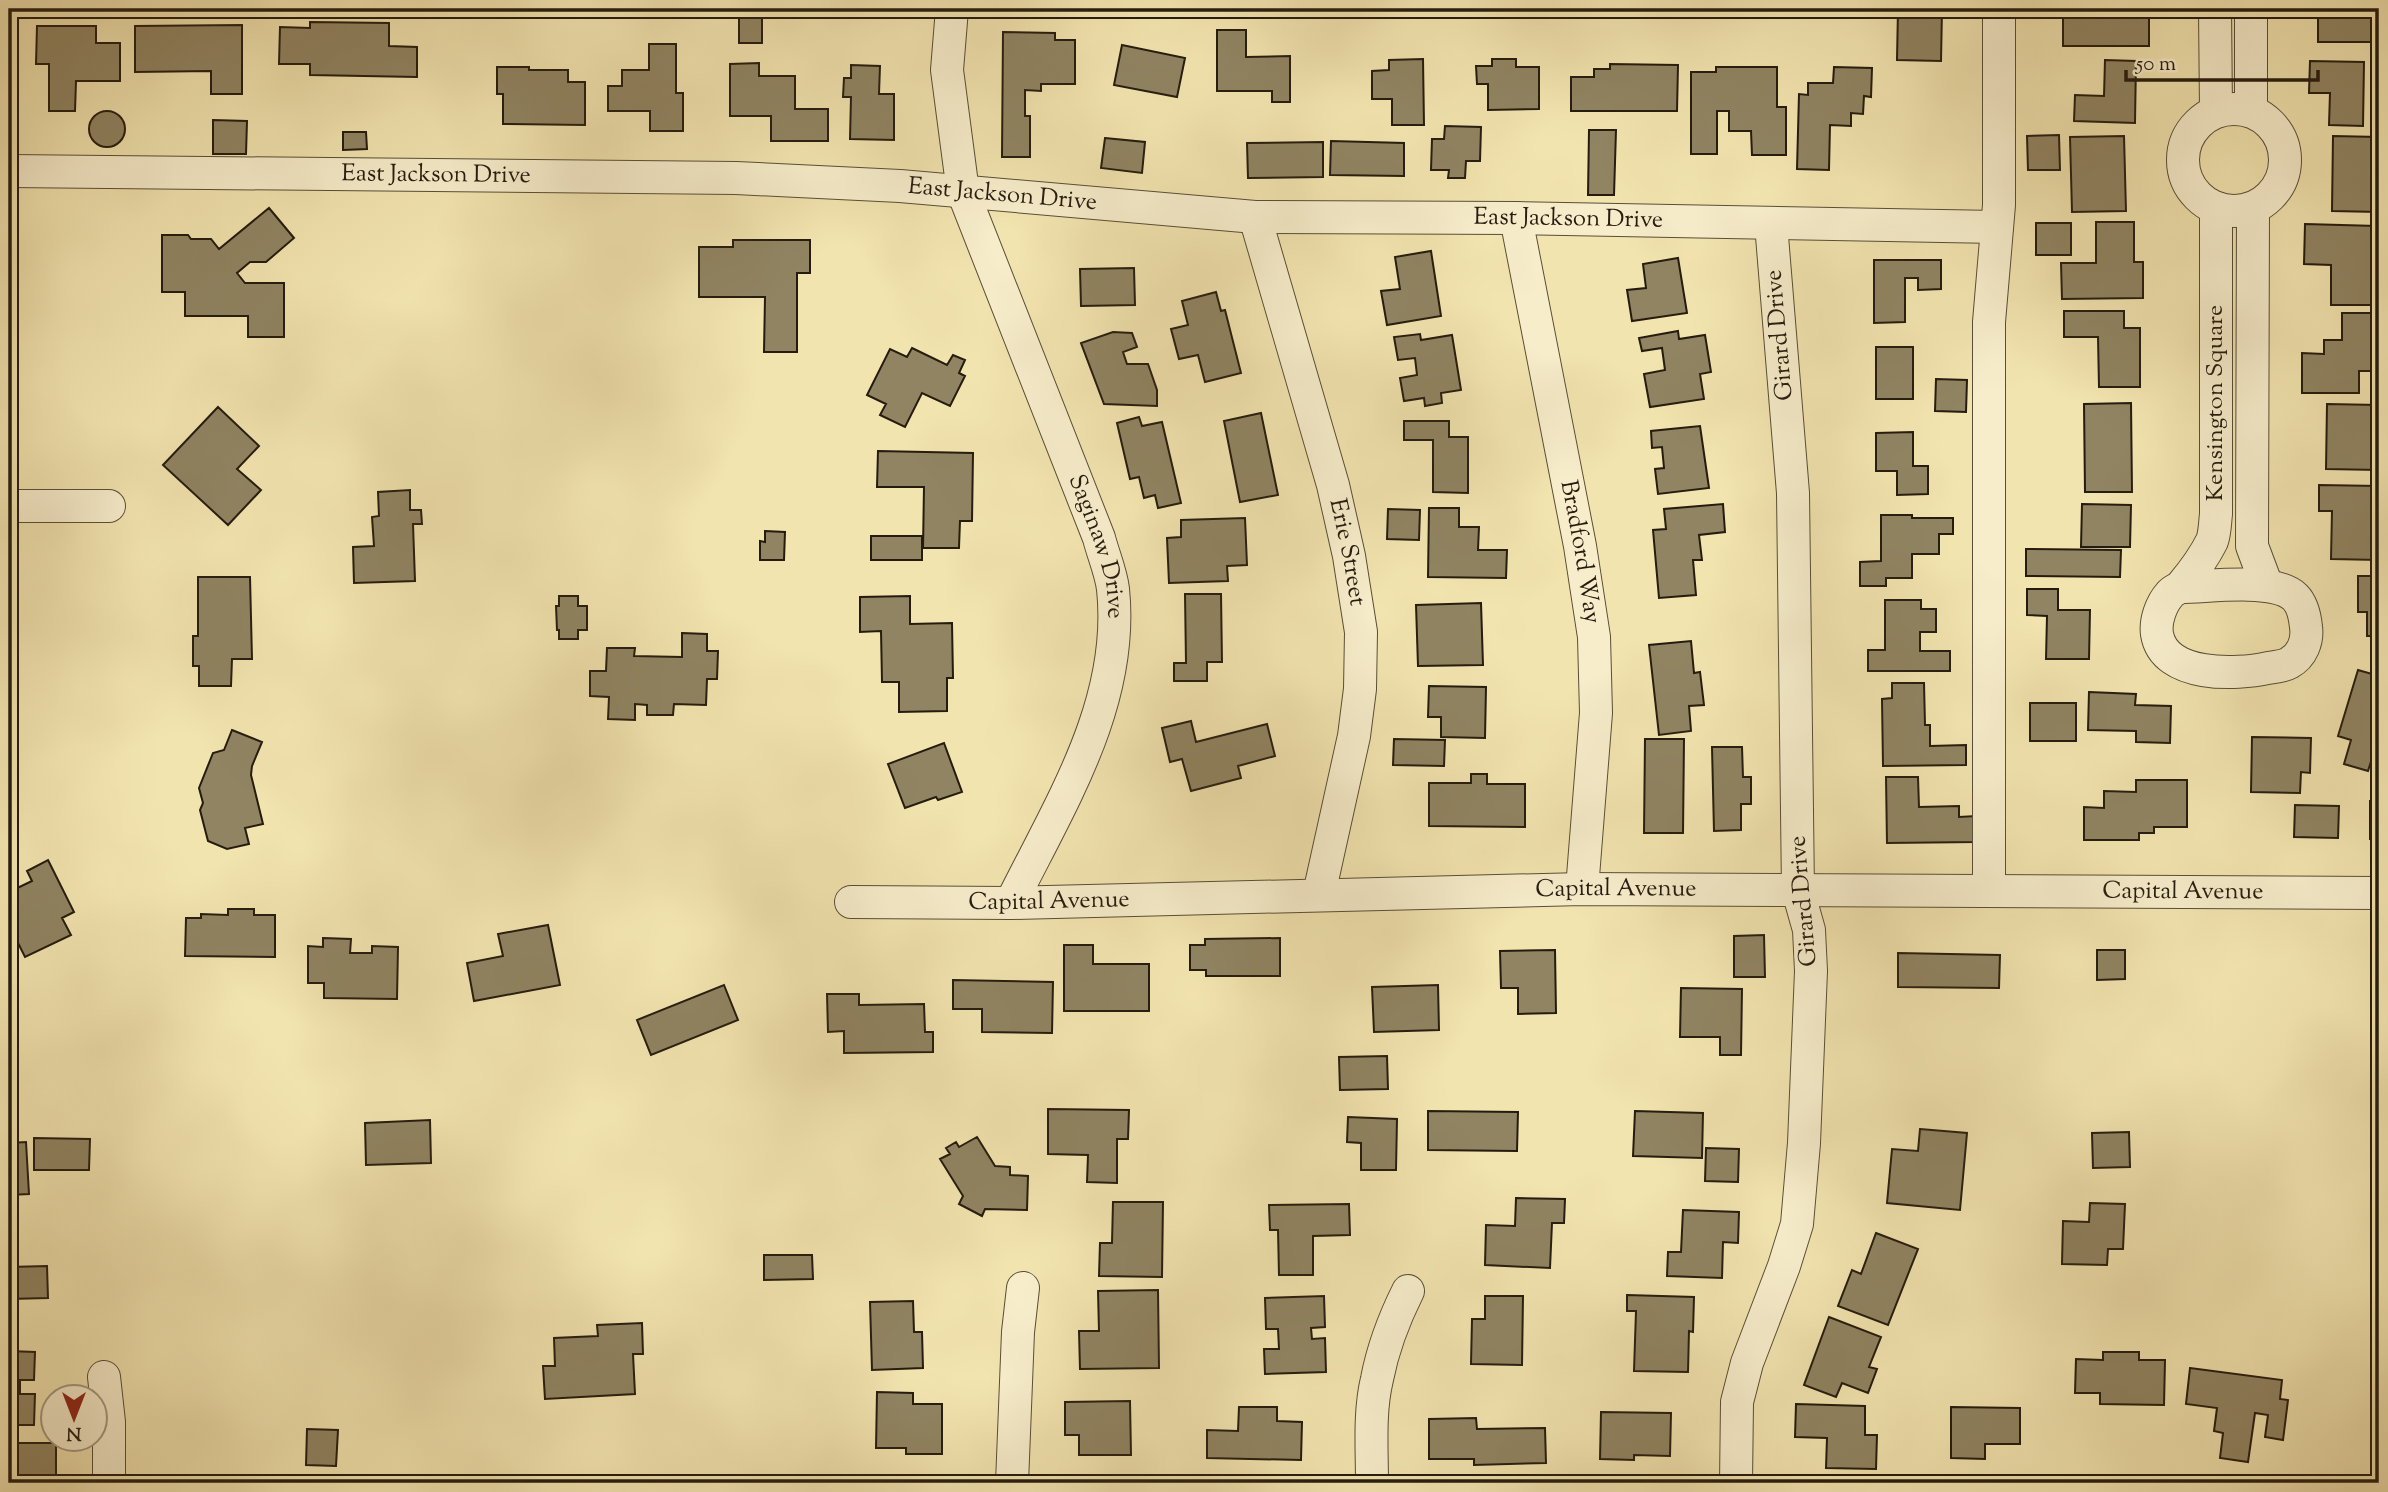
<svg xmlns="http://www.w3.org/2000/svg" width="2388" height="1492" font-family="'Sorts Mill Goudy',serif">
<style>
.building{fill:#908462;stroke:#251c0f;stroke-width:2}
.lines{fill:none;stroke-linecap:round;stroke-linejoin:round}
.minor-casing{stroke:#584e37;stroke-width:34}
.minor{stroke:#f7edcb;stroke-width:32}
.labels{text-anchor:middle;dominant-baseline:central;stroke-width:6;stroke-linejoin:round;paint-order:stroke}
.street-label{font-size:24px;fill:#251c0f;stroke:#f7edcb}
</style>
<rect width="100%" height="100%" fill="#f2e4af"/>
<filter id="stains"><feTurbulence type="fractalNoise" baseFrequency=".00286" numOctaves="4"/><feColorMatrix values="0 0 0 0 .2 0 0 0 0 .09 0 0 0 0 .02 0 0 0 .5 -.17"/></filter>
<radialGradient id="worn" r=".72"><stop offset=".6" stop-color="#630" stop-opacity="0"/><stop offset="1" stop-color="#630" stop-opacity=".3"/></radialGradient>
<path class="building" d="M739 9H814L813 18 762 17V43H739Z
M1898 9H1942L1941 61 1897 60Z
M2089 9H2125V16H2149V46H2063V16H2089Z
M2318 9H2357V14H2379V42H2318Z
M310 22 389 23V46L417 47V77L310 75V64H279L280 27 310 28Z
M242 25V94H211V71L135 72V26Z
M37 26H96V43H120V81H76L75 111H49V64H36Z
M1217 30H1246V57L1290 56V102H1272V91H1217Z
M1003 32 1055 33V40H1075V84H1041V91L1025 90V116H1030V157H1002Z
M649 44H676V93H683V131H650V111H608V86H622V70H649Z
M1122 45 1185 58 1177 97 1114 85Z
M1423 59 1424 125H1392V99H1372V71L1389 70V60Z
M1492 59H1516V67H1539V109L1488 110V84H1477L1476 66H1492Z
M2105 60 2136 61 2135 123 2074 121 2075 95 2104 96Z
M2310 61 2364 62 2363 126 2329 125 2330 93H2309Z
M759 63V76H795V109H828V141H771V116H730V64Z
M1610 64 1678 65 1677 111H1571V77H1594V69H1610Z
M851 65 880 66 879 94H894V140L850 139 851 97H843L844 78H851Z
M497 67H529V70H568V82H585V125L503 124V94H497Z
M1716 67H1777V107H1786V155H1752L1751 131H1729V111H1717V154H1691V72H1716Z
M1834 67 1872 68 1871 97 1864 96 1863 114 1851 113V126L1830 125 1829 170 1797 169 1799 94 1808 95V83H1833Z
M89 129a18 18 0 1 1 36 0a18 18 0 1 1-36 0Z
M213 120 247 121 246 154H213Z
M1445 126 1481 127 1480 161H1466L1465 178H1448L1449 170H1431L1432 139H1444Z
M1589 130H1616L1614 195H1588Z
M343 132H366L367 149 343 150Z
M2059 135 2060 170H2028L2027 136Z
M2124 136 2126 211 2072 212 2070 137Z
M2333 136 2379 137V212L2332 211Z
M1105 138 1145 142 1142 173 1101 168Z
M1331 141 1404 143V176L1330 175Z
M1323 142V177L1248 178 1247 143Z
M269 208 294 238 266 262H250L237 273 245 283H284V337H248V316H185V292H162V235H188L191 239H211L219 249Z
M2096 222H2134V262H2143V298L2062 299 2061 263H2096Z
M2036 223H2071V255H2036Z
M2305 224 2377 226 2376 274H2379V305H2331V265L2304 264Z
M733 240H810V273H797V352H764L765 297H699V247H733Z
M1431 251 1441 316 1387 325 1381 291 1400 289 1395 257Z
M1678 258 1687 313 1632 321 1627 290 1646 288 1643 264Z
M1874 260H1941V289L1918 290V278H1905V322L1874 323Z
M1134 268 1135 305 1081 306 1080 269Z
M1216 292 1221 311 1225 310 1241 373 1205 382 1198 355 1179 359 1171 329 1188 325 1182 301Z
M2064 311H2124V328H2140V387H2099L2098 337H2064Z
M2342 313H2379V346H2373V371H2359V393H2302V353L2324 354V340H2342Z
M1678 331 1679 339 1705 335 1711 372 1700 374 1704 399 1650 407 1644 374 1665 370 1662 348 1642 351 1639 338Z
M1113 332 1132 333 1137 347 1123 352 1127 364H1148L1157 390V406L1104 404 1081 343Z
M1420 334 1421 340 1452 335 1461 390 1441 393 1442 403 1425 406 1424 398 1404 401 1400 378 1417 375 1415 358 1398 360 1394 337Z
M9 337H18L17 393H9Z
M1876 347H1913V399H1876Z
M912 348 947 365 953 355 965 360 959 373 965 376 950 406 922 393 905 427 880 415 886 404 867 395 890 349 907 357Z
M1936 379 1967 380 1966 412 1935 411Z
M2131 403 2132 492H2085L2084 404Z
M2327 404 2379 405V470L2326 469Z
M218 407 259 446 237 469 261 490 228 525 163 465Z
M1261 413 1278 495 1240 502 1224 421Z
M1139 417 1142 426 1162 422 1181 503 1158 508 1155 495 1144 498 1139 477 1130 479 1117 423Z
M1404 421H1449V437H1468V493L1433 492V440H1404Z
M1700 426 1709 488 1658 494 1655 469 1664 468 1662 447 1652 448 1651 431Z
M1913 432V466H1928V494L1897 495V471H1876V433Z
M878 451 973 453 972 521H960L959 548H923L924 487H877Z
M2319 485 2379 486V560L2331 559 2332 511H2319Z
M410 490V510H421L422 524H413L415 581 354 583 353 547 374 546 372 517 379 516 378 492Z
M1723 504 1725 532 1699 535 1702 560H1693L1696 595 1659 598 1653 530 1666 529 1664 509Z
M2082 504 2131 505 2130 547H2081Z
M1429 508H1459V527H1479L1478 550H1507L1506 578 1428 577Z
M1388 509 1420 510 1419 540 1387 539Z
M1881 515H1912V518H1953V534H1939V554H1912V578H1886V586H1860V562L1881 561Z
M1245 518 1247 565 1227 566 1228 581 1169 583 1167 538 1181 537V520Z
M765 531 785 532 784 560H760V541L765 542Z
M871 536H922V560H871Z
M2026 549 2121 550 2120 577 2026 576Z
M2358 576H2379V663H2374L2375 636H2367V612H2358Z
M198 577H250L252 659H232L231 686H199V666H193V636H198Z
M2027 589H2058V610H2090L2089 659H2046L2047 616 2027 615Z
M1185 594H1221L1222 662H1207V681H1174V663H1186Z
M559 596H578V606H587V630H578V639H559V630H557L556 606H559Z
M910 596V624L952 623 953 678H947V711L899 712V682H882L881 631 860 632V597Z
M1885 600H1921V609H1936V632H1920V651H1950V671H1868V650H1885Z
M1481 603 1483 665 1418 666 1416 605Z
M682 633 707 634V651H718L717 679H707L706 705 674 704 673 715H647V705L635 704V720L608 719 609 697 590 696V671H606L607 648H635L634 656 682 657Z
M1691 641 1694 673 1700 672 1704 705 1689 706 1691 731 1659 735 1649 645Z
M2358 670 2379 676V736L2368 771 2344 764 2351 740 2338 736Z
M1892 683H1924L1925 725H1930V746L1966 745V765L1883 766 1882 699 1892 698Z
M1429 686 1486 687 1485 738 1441 737V717H1428Z
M2089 692 2136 694 2135 705 2171 706 2170 743 2136 742V731L2088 730Z
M2030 703H2076V741H2030Z
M1191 721 1196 742 1267 724 1275 756 1238 766 1241 778 1191 791 1182 759 1170 762 1162 728Z
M232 730 262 742 252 766 251 775 263 824 245 828 249 844 227 849 208 841 200 810 203 803 199 788 213 753 224 750Z
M2252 737 2311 738 2310 773 2301 772 2300 793 2251 792Z
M1394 739 1445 740 1444 766 1393 765Z
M1645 739H1684L1683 833H1644Z
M944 743 962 792 938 800 936 797 905 808 888 764Z
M1712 747H1742L1743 777H1751V804H1741V830L1714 831Z
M1471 774H1487V784H1525V827L1429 826V783H1471Z
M1886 777H1918L1919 807 1959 806V817L1976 816V842L1887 843Z
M2136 780H2187V827H2154V833H2139V840H2084V807L2104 808V791L2136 792Z
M2370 801H2379V839H2370Z
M2295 805 2339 806 2338 838 2294 837Z
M48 860 74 912 62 918 71 935 25 957 9 925V892L32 881 27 871Z
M228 909H254V915H275V957L185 956 186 918H201V914L228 915Z
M548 925 560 985 474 1001 467 963 503 956 498 934Z
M1764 935 1765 977H1734V936Z
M323 938 351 939 350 953H372V946L398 947 397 999 324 998V983H308V946L323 947Z
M1280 938V976H1206V970H1190V945H1205V939Z
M1064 945H1093V964H1149V1011H1064Z
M1555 950 1556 1013 1518 1014V988H1501L1500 951Z
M2097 950H2125V979L2097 980Z
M1898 953 2000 955 1999 988 1898 987Z
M953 980 1053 982 1052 1033 982 1032V1009H953Z
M724 985 738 1020 651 1055 637 1020Z
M1438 985 1439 1030 1374 1032 1372 987Z
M1681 988 1742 989 1741 1055H1720V1037H1680Z
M827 994H859V1005L924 1004 925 1032H933V1052L844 1053V1031L828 1032Z
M1387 1056 1388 1089 1340 1090 1339 1057Z
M1048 1109 1129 1110 1128 1139H1117V1183L1087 1182 1088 1155 1048 1154Z
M1428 1111 1518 1112 1517 1151 1428 1150Z
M1635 1111 1703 1113 1702 1158 1633 1156Z
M1348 1117 1397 1119 1396 1170H1361V1143L1347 1142Z
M430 1120 431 1163 366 1165 365 1123Z
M1920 1129 1967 1133 1960 1210 1887 1203 1892 1149 1918 1151Z
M2129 1132 2130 1167 2093 1168 2092 1133Z
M977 1137 995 1166 1010 1167V1175L1028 1176 1027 1210 985 1209 982 1216 959 1204 963 1196 940 1159 950 1154 946 1148 956 1142 959 1147Z
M34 1138 90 1139 89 1170H34Z
M26 1142 29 1194 9 1195V1143Z
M1706 1148 1739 1149 1738 1182 1705 1181Z
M1516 1198 1565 1199 1564 1223H1552L1550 1268 1485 1265 1486 1225 1515 1226Z
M1113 1202H1163L1162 1277 1099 1276 1100 1243H1112Z
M2090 1203 2125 1204 2123 1249H2108L2107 1265 2062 1264 2063 1221 2089 1222Z
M1349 1204 1350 1235 1313 1236V1275H1279L1278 1230H1270L1269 1205Z
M1683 1210 1739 1212 1738 1243 1723 1242 1722 1278 1667 1276 1668 1252H1681Z
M1876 1233 1918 1249 1888 1325 1838 1306 1852 1270 1861 1274Z
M764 1255H812L813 1279 764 1280Z
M47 1266 48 1298 9 1299V1267Z
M1158 1290 1159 1368 1080 1369 1079 1331H1099L1098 1291Z
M1627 1295 1694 1297 1693 1332 1689 1331 1688 1372 1634 1371 1636 1311H1627Z
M1324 1296 1325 1327 1311 1328 1312 1339 1325 1338 1326 1372 1265 1374 1264 1349H1279L1278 1329H1266L1265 1298Z
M1485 1296H1523L1522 1365 1471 1364 1472 1319H1485Z
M913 1301 914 1332H922L923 1368 872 1370 870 1302Z
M1829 1317 1881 1337 1869 1367 1877 1369 1868 1393 1842 1383 1836 1397 1804 1385Z
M642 1323 643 1354H633L635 1394 545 1399 543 1366H555L554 1338 598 1336 597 1325Z
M9 1351 35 1352 34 1380H20V1394H35L34 1425H9Z
M2103 1352H2139V1360H2165L2164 1405 2100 1404V1393H2075L2076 1359 2103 1360Z
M2190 1368 2282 1380 2280 1399 2288 1400 2283 1440 2265 1437 2268 1415 2255 1413 2248 1462 2220 1458 2223 1433 2214 1431 2217 1408 2186 1404Z
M877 1392 913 1393V1404H942V1454H906V1448H876Z
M1130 1401 1131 1455H1079V1435H1065V1402Z
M1796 1404 1865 1406V1435H1877L1876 1469 1826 1468 1827 1438 1795 1437Z
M1239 1407H1277V1421L1302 1422 1301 1460 1207 1458V1430L1238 1431Z
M1951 1407 2020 1408V1444H1985V1459L1951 1458Z
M1601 1412 1671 1413 1670 1456 1634 1455V1460L1600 1459Z
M1476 1418 1477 1429 1545 1428 1546 1463 1474 1465V1459H1429V1419Z
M307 1429 338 1430 336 1466 306 1465Z
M9 1443H56V1475H48V1483H9Z"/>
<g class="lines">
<defs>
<g id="minor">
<path id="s1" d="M952 9 947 70 963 192 1099 538C1103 554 1111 572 1113 589 1125 703 1060 804 1011 903"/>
<path d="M2215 9 2216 111"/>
<path d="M2251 9V111"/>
<circle cx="2234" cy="160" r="51"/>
<path id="s2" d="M9 171 736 178 900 186 1255 217 1516 218 1997 227"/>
<path d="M2253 208 2252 546 2267 586"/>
<path id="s3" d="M1255 217 1333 485 1349 556 1361 632 1360 689 1354 736 1319 894"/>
<path id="s4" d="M1516 218 1580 546 1594 637 1596 713 1582 889"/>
<path d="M9 506H109"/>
<path d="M2181 587C2210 587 2274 577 2295 597 2303 605 2305 617 2306 627 2308 641 2302 656 2289 663 2284 666 2274 667 2268 668 2237 675 2164 678 2157 634 2155 621 2161 604 2170 594 2173 590 2179 589 2182 585 2193 572 2205 555 2212 541 2215 533 2215 522 2216 514V208"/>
<path d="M1989 891V322L1999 205V9"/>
<path id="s5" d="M851 902 1011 903 1582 889 2379 893"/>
<path d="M104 1377 109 1422V1483"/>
<path d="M1012 1483 1018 1332 1023 1288"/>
<path d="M1372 1483C1372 1449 1369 1412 1377 1379 1383 1348 1394 1319 1408 1291"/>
<path d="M1736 1483 1737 1402 1747 1363 1784 1266 1797 1224 1804 1143 1811 971 1809 930 1798 891 1793 493 1771 224"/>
</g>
</defs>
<use href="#minor" class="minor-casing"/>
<use href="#minor" class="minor"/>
</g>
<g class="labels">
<g class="street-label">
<text stroke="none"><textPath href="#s2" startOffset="427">East Jackson Drive</textPath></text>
<text stroke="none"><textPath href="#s2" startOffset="994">East Jackson Drive</textPath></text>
<text stroke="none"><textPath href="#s2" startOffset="1561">East Jackson Drive</textPath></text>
<text transform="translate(1780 335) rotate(-95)">Girard Drive</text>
<text transform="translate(2216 403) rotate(-90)">Kensington Square</text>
<text stroke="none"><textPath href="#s1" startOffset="564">Saginaw Drive</textPath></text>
<text stroke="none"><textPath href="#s3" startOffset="348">Erie Street</textPath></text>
<text stroke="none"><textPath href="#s4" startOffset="340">Bradford Way</textPath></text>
<text stroke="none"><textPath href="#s5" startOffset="765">Capital Avenue</textPath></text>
<text stroke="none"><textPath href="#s5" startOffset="1332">Capital Avenue</textPath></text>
<text stroke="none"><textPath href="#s5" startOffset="198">Capital Avenue</textPath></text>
<text transform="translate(1804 901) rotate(-95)">Girard Drive</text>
</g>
</g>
<rect width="2388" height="1492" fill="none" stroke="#f2e4af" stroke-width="35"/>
<rect x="10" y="10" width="2367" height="1471" fill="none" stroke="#251c0f" stroke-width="3.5"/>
<rect x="18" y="18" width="2353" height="1457" fill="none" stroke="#251c0f" stroke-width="2"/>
<g transform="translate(74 1418) rotate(180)"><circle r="33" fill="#f7edcb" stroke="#a39980" stroke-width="2"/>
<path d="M0-5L12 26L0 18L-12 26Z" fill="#8f2418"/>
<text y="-10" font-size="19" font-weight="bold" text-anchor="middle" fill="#251c0f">N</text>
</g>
<path d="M2126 70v10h192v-10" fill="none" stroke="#251c0f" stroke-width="3.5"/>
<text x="2136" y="70" font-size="21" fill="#251c0f" stroke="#f7edcb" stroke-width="5" paint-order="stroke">50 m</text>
<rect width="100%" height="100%" filter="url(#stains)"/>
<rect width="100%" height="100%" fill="url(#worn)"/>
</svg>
